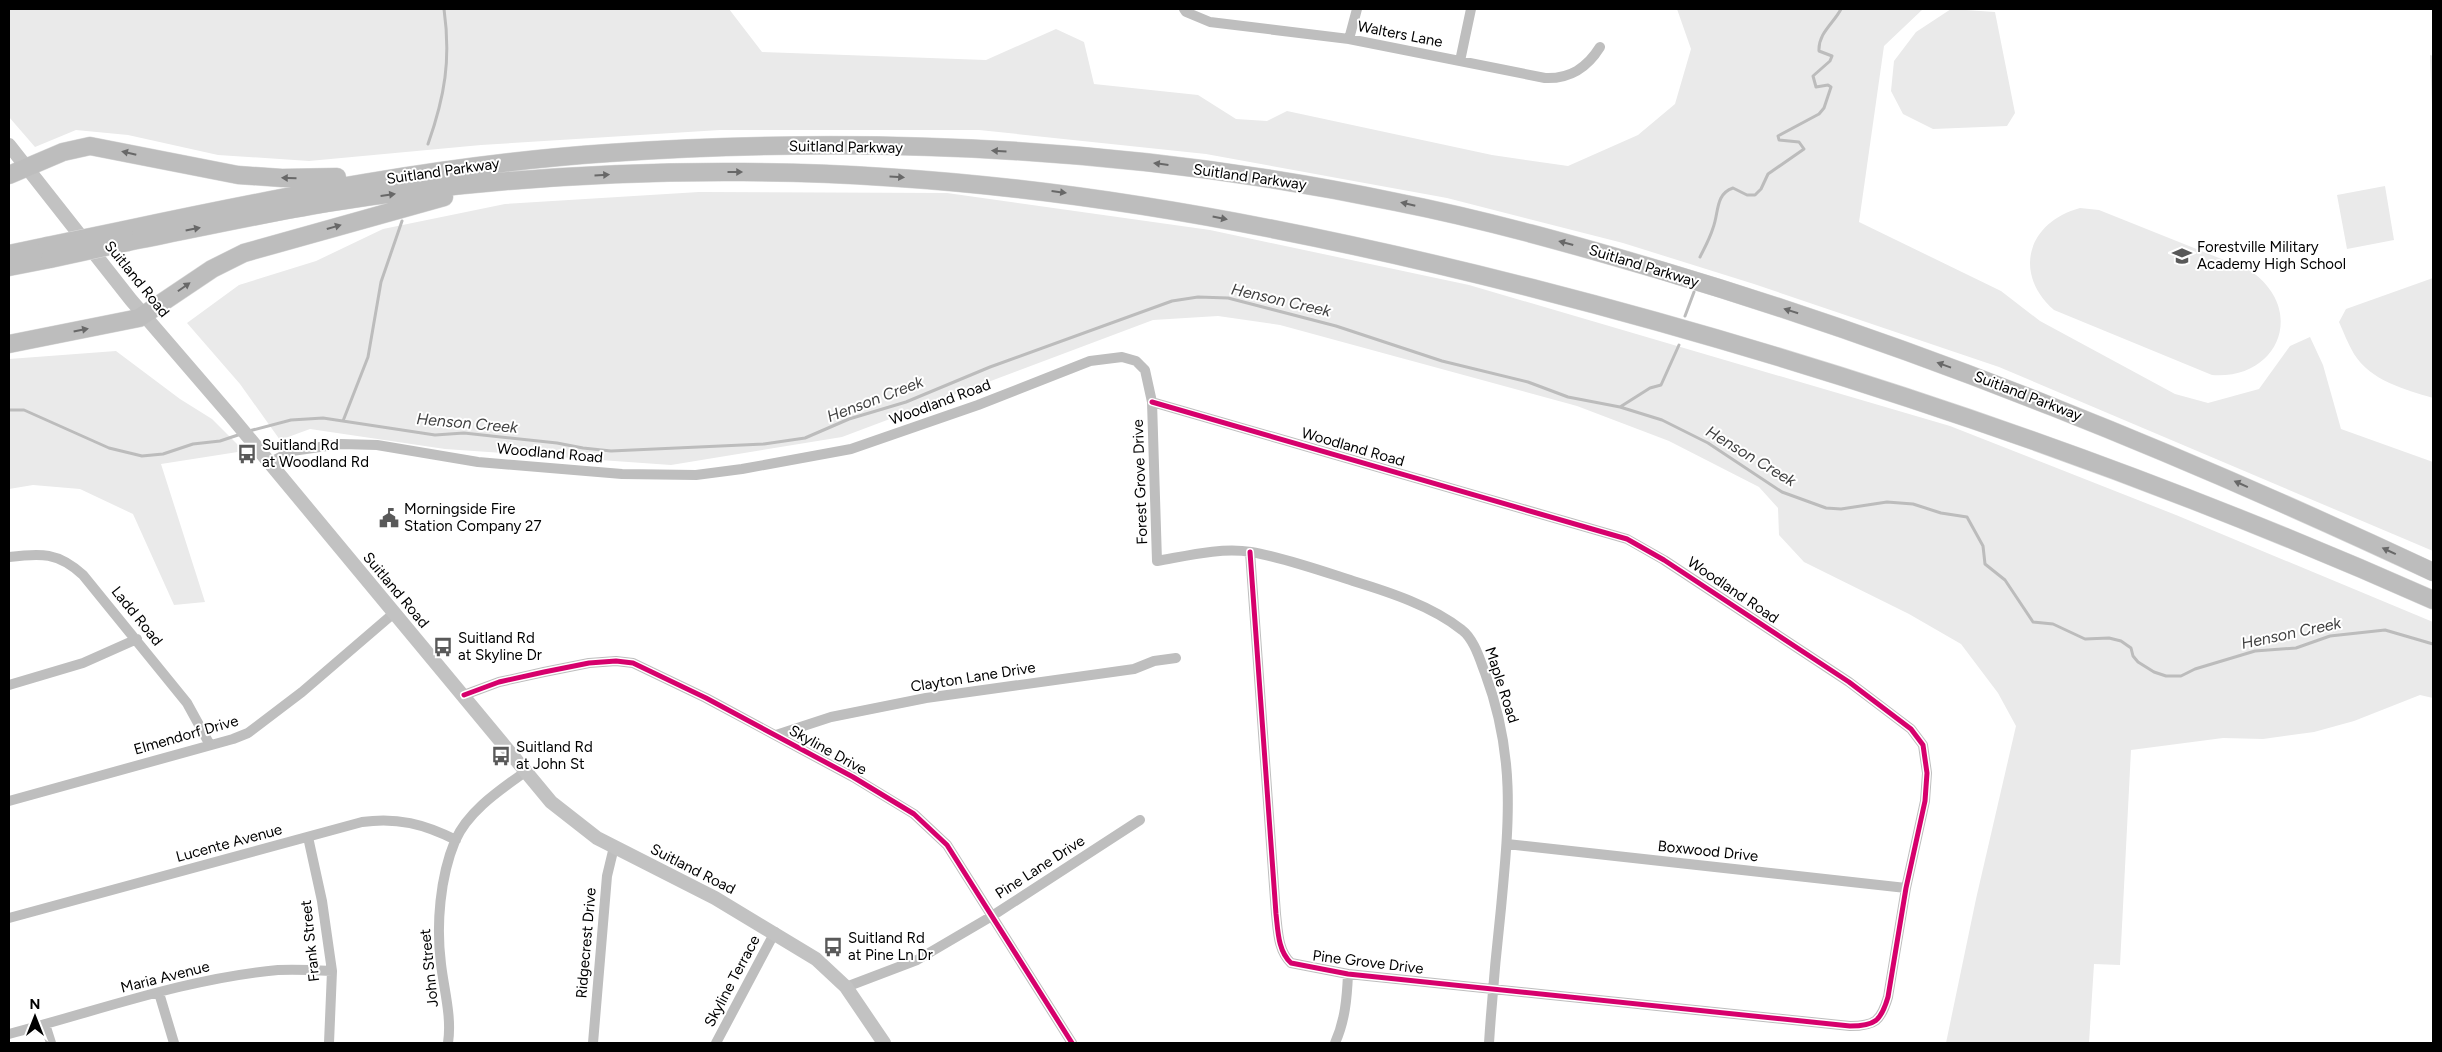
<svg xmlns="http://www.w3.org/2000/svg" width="2442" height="1052" font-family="Figtree,sans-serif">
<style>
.green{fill:#eaeaea}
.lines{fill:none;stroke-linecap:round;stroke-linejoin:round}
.stream{stroke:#bcbcbc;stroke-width:3}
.highway-casing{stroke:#dbdbdb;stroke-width:19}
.street{stroke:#bebebe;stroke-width:10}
.secondary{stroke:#c2c2c2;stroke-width:14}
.highway{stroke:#bdbdbd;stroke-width:18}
.highway-bridge-casing{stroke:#dbdbdb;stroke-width:19;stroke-linecap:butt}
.highway-bridge{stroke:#bdbdbd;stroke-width:18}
.cycleway-casing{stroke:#fff;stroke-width:8}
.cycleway{stroke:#d6006c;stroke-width:5}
.oneway{fill:#686868}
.labels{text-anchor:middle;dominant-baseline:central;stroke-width:4;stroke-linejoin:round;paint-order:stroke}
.street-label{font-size:15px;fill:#000;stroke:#fff}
.poi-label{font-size:15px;fill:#000;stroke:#fff;text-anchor:start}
.water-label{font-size:16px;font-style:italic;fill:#414141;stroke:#fff}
</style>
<rect width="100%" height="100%" fill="#fff"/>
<path class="green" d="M9 9H729L762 52 986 60 1056 29 1084 42 1094 84 1198 95 1236 119 1267 121 1287 111 1492 155 1568 166 1638 135 1675 104 1691 49 1677 9H1923L1884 46 1859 222 2001 291 2040 321 2175 394 2208 403 2259 389 2290 346 2310 337 2323 365 2341 429 2433 462V551L1999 367 1754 284 1623 243 1447 198 1206 154 979 130H720L481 145 309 161 218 155 128 135 76 130 35 147 9 117Z
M1951 9 1995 12 2015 113 2007 126 1933 129 1903 114 1891 91 1894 61 1916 32Z
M2430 55 2433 56V110L2432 105Z
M2385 186 2394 240 2347 249 2337 195Z
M699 192 947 193 1210 230 1469 285 1950 426 2176 515 2433 622V698L2420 695 2354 721 2314 732 2263 739 2223 738 2131 750 2120 965 2094 964 2089 1043H1946L1976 899 2016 726 1998 693 1961 644 1909 614 1804 562 1779 535 1778 508 1759 487 1669 441 1577 406 1280 325 1218 316 1153 320 842 437 671 465 445 449 310 429 280 440 240 384 187 323 239 285 316 261 383 229 505 204Z
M2080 208 2099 210 2249 270C2307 308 2280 380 2212 375L2054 310C2012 273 2028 222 2080 208Z
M2433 278V398C2404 389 2371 381 2354 354 2348 344 2344 333 2339 322L2346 309Z
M116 351 180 399 212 419 244 451 161 464 205 602 174 605 133 514 80 489 33 485 9 489V359Z"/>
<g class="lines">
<path class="stream" d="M428 144C445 96 451 59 444 9
M1700 257C1705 247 1710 238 1713 228 1719 213 1715 194 1733 188L1747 195H1755L1761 189 1768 174 1804 149 1799 142 1779 140 1778 136 1819 114 1824 108 1831 87 1828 85 1816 87 1813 76 1830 61 1832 56 1819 51C1818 33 1834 23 1841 9
M1685 316 1694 292
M1620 407 1650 388 1661 385 1679 345
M9 410H24L109 448 142 456 163 454 193 444 220 441 241 434
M343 421 368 357 381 282 402 221
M249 431 291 420 323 418 435 435 464 433 557 443 583 448 611 451 764 444 805 438 849 419 906 402 990 367 1172 301 1198 297 1228 298 1336 326 1442 361 1528 382 1568 397 1620 407 1662 420 1708 443 1782 492 1826 508 1841 509 1887 502 1913 504 1941 513 1967 517 1983 546 1985 564 2005 580 2033 622 2053 624 2085 639 2109 638 2121 641 2131 648 2133 656 2138 662 2154 672 2166 676H2181L2195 669 2255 651 2296 648 2330 636 2385 630 2433 644"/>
<defs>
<path id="highway" d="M9 175 63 152 90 146 238 175 282 178 337 177
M124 230C284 196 445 164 609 153 871 135 1139 148 1396 202 1487 220 1575 245 1663 271 1928 350 2183 455 2433 572
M128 242C194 229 261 214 327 203 465 181 604 171 743 172 1012 173 1273 222 1532 288 1840 367 2142 471 2433 600
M9 254 47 246
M9 267 50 259
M9 344 139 318 212 269 244 253 444 197"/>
</defs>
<use href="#highway" class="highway-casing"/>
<path class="street" d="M1184 9 1186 12 1210 22 1349 39 1545 78C1570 79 1587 68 1600 47
M1349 39 1357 9
M1460 61 1471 9
M1152 402 1627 539 1664 560 1849 682 1911 729 1923 745 1927 773 1925 801 1906 888 1888 997C1881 1021 1875 1026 1850 1026L1348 974 1291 963C1278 951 1278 931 1276 914L1250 552
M269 463 292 451 341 444 377 445 478 462 622 474 696 475 742 469 851 449 978 405 1090 361 1122 357 1136 361 1145 370 1152 402 1157 561C1186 556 1221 547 1251 552 1282 557 1322 571 1353 581 1389 592 1432 606 1462 630 1474 639 1480 660 1485 673 1516 756 1509 822 1501 908 1496 953 1492 998 1489 1043
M9 557C41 553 58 552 83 575L187 703 210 745
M9 685 83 663 137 639
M464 695 499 682 544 672 589 663 616 661 633 663 706 698 853 777 914 814 947 845 1072 1043
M776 735 831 717 926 698 1134 669 1154 661 1176 658
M9 801 233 739 248 733 302 692 394 613
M308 837 322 901 332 971 329 1043
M1507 844 1906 888
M9 918 362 822C397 817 424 824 456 840
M846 987 917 960 992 916 1140 820
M159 993 174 1043
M45 1024 51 1043
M9 1034C97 1011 187 978 278 970 296 969 314 970 332 971
M448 1043C452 1017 444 990 441 964 436 925 440 877 455 841 468 811 500 790 525 772
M593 1043 607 876 614 847
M716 1043 775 932
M1335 1043C1345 1021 1347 998 1348 974"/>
<path class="secondary" d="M9 145 131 300 230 415 551 802 597 838 715 898 816 959 846 987 884 1043"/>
<use href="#highway" class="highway"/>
<defs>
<path id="highway-bridge" d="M47 246 124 230
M50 259 128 242"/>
</defs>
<use href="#highway-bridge" class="highway-bridge-casing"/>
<use href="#highway-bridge" class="highway-bridge"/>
<defs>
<path id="cycleway" d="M1152 402 1627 539 1664 560 1849 682 1911 729 1923 745 1927 773 1925 801 1906 888 1888 997C1881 1021 1875 1026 1850 1026L1348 974 1291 963C1278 951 1278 931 1276 914L1250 552
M464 695 499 682 544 672 589 663 616 661 633 663 706 698 853 777 914 814 947 845 1072 1043"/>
</defs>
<use href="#cycleway" class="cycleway-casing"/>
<use href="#cycleway" class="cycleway"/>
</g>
<defs><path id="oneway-solid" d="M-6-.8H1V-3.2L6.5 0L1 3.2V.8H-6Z" transform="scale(1.25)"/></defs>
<g class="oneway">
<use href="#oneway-solid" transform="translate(999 151) rotate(-177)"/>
<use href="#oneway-solid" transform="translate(129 153) rotate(-167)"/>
<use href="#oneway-solid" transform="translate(1161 164) rotate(-173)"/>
<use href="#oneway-solid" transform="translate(735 172)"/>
<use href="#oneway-solid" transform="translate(602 175) rotate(-3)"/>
<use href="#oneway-solid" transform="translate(897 177) rotate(4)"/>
<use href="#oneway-solid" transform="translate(289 178) rotate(-179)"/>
<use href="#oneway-solid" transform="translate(1059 192) rotate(7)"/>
<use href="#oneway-solid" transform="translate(388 195) rotate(-8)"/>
<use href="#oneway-solid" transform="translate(1408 204) rotate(-167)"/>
<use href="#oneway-solid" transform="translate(1220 218) rotate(11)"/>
<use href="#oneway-solid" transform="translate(334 227) rotate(-16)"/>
<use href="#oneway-solid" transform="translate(193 229) rotate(-11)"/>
<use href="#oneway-solid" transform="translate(1566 243) rotate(-165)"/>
<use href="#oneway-solid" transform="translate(184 287) rotate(-35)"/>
<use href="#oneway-solid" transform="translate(1791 311) rotate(-162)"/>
<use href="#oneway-solid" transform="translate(81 330) rotate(-11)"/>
<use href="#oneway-solid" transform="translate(1944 365) rotate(-160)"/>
<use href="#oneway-solid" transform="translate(2241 484) rotate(-156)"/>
<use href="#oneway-solid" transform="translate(2389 551) rotate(-155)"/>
</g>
<defs>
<symbol id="school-bare" viewBox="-9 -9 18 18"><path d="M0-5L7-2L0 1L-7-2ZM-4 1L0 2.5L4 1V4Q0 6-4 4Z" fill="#595959" stroke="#fff" stroke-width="2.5" paint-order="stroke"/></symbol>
<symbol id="bus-bare" viewBox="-9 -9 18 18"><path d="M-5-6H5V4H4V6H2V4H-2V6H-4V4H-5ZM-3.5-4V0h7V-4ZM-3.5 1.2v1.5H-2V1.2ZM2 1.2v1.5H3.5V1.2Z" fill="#595959" stroke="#fff" stroke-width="2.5" paint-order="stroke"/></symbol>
<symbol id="civic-bare" viewBox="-9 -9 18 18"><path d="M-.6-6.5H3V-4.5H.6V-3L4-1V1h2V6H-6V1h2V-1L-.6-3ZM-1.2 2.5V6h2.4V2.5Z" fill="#595959" stroke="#fff" stroke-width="2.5" paint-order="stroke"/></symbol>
</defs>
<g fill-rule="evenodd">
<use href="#school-bare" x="2168" y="242" width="28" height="28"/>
<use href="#bus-bare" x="233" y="440" width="28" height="28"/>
<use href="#civic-bare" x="375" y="504" width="28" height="28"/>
<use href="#bus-bare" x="429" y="633" width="28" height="28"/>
<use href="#bus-bare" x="487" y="742" width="28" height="28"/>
<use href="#bus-bare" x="819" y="933" width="28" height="28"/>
</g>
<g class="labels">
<g class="street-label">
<text transform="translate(1400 34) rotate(11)">Walters Lane</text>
<text transform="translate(846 147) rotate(1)">Suitland Parkway</text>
<text transform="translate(443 171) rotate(-8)">Suitland Parkway</text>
<text transform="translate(1250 177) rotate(8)">Suitland Parkway</text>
<text transform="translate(1644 266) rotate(17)">Suitland Parkway</text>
<text transform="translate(137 279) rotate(51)">Suitland Road</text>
<text transform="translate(2028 396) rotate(21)">Suitland Parkway</text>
<text transform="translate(940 402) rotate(-20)">Woodland Road</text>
<text transform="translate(1353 447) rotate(16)">Woodland Road</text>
<text transform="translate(550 453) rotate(5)">Woodland Road</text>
<text transform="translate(1140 482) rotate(-92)">Forest Grove Drive</text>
<text transform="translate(396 590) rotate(50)">Suitland Road</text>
<text transform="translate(1733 590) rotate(34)">Woodland Road</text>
<text transform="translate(137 616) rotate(51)">Ladd Road</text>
<text transform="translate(973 677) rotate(-9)">Clayton Lane Drive</text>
<text transform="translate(1502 685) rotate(72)">Maple Road</text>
<text transform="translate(186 735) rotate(-16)">Elmendorf Drive</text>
<text transform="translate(828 750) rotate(29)">Skyline Drive</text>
<text transform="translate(229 843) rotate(-15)">Lucente Avenue</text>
<text transform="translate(1708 851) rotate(6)">Boxwood Drive</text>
<text transform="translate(1040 867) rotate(-33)">Pine Lane Drive</text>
<text transform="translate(693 869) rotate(27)">Suitland Road</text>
<text transform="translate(310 941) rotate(-96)">Frank Street</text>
<text transform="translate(586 943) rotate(-85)">Ridgecrest Drive</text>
<text transform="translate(1368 962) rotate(7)">Pine Grove Drive</text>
<text transform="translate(429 968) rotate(-96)">John Street</text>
<text transform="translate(165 977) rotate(-14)">Maria Avenue</text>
<text transform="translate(732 981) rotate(-62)">Skyline Terrace</text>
</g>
<g class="poi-label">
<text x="2197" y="247">Forestville Military<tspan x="2197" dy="17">Academy High School</tspan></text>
<text x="262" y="445">Suitland Rd<tspan x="262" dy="17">at Woodland Rd</tspan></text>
<text x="404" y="509">Morningside Fire<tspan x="404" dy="17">Station Company 27</tspan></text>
<text x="458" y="638">Suitland Rd<tspan x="458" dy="17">at Skyline Dr</tspan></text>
<text x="516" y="747">Suitland Rd<tspan x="516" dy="17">at John St</tspan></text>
<text x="848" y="938">Suitland Rd<tspan x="848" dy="17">at Pine Ln Dr</tspan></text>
</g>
<g class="water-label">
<text transform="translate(1281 300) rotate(13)">Henson Creek</text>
<text transform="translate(875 399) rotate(-21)">Henson Creek</text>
<text transform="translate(467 423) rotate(5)">Henson Creek</text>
<text transform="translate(1751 456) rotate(31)">Henson Creek</text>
<text transform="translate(2291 633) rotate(-12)">Henson Creek</text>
</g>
</g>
<rect width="2442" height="1052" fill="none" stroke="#000000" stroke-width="20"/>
<g transform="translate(35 1017)" stroke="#ffffff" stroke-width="4" paint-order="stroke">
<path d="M0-4L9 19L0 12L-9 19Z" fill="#000000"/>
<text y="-8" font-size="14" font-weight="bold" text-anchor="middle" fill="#000000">N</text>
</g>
</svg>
